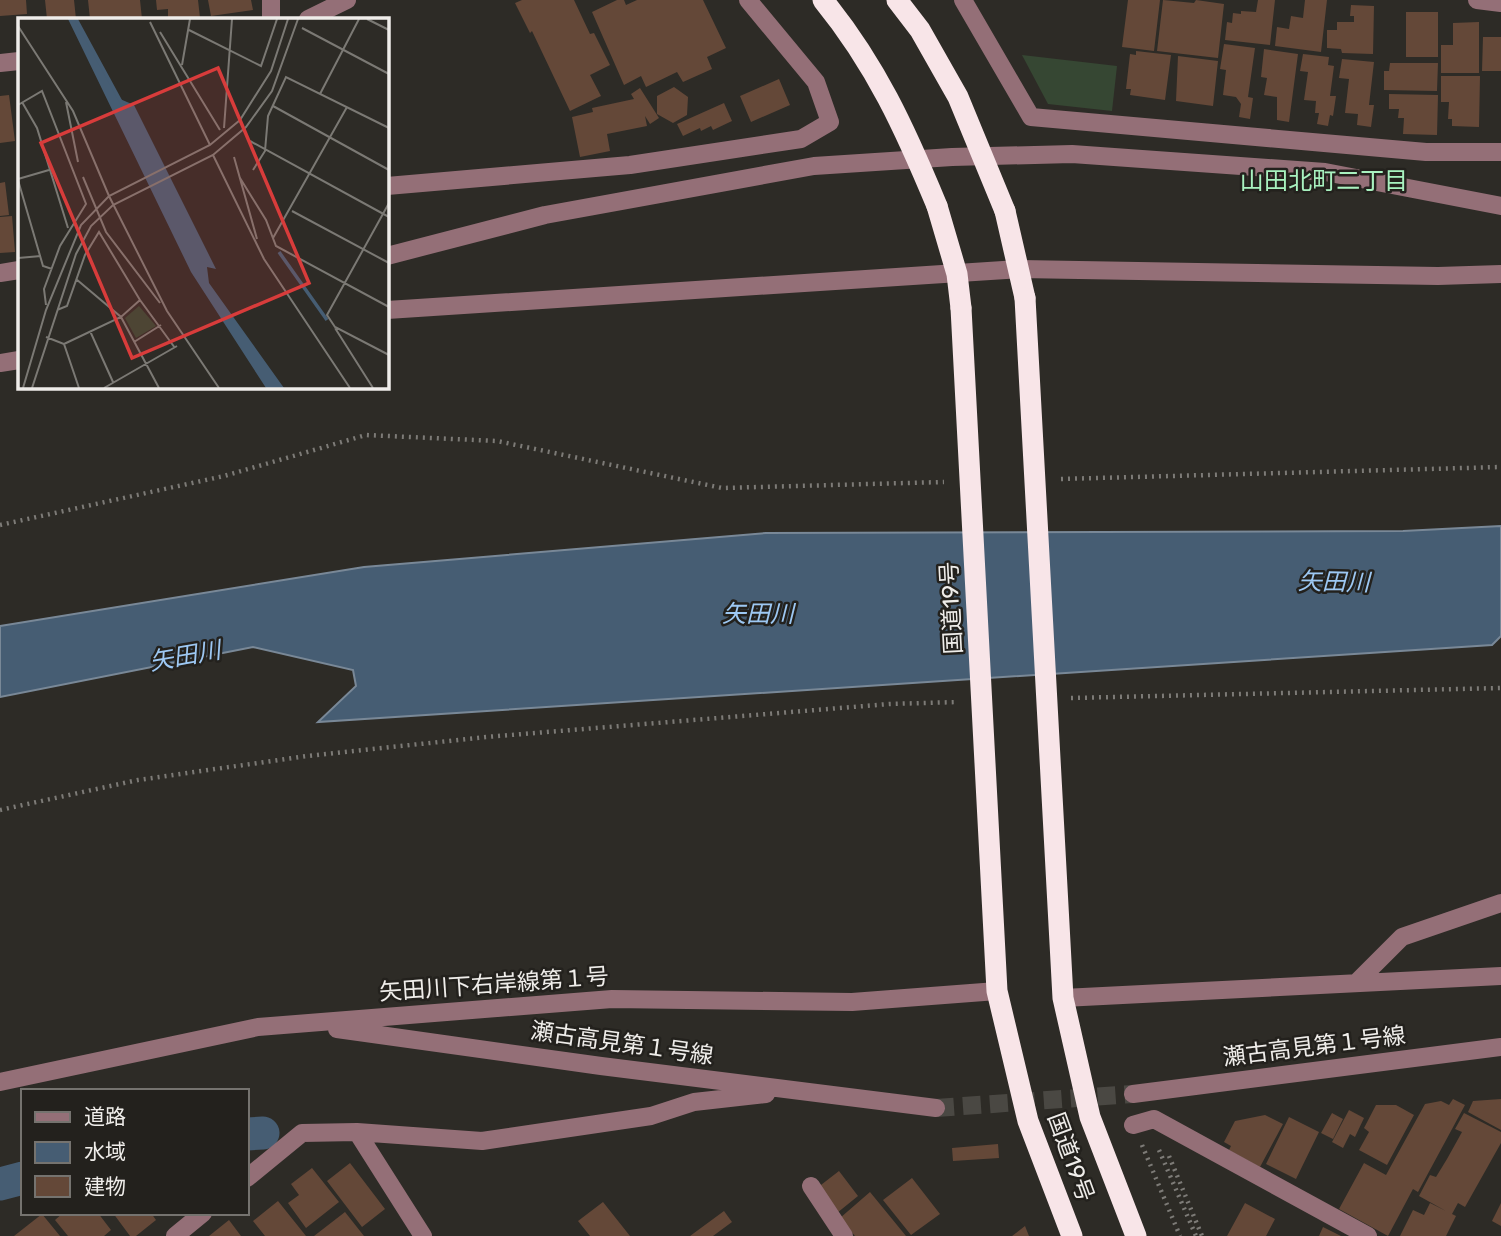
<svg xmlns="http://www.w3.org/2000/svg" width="1501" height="1236" font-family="Rubik,'Noto Sans JP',sans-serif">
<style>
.green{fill:#364733}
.water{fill:#465d73;stroke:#798897;stroke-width:2}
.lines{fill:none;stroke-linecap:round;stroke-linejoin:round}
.canal{stroke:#465d73;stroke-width:33}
.building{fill:#644838}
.minor-tunnel{stroke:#4a4843;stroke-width:18;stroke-dasharray:18 9;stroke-linecap:butt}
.path{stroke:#7d7b77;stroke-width:4.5;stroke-dasharray:2 5;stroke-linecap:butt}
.minor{stroke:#946f77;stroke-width:18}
.highway{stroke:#f8e5e8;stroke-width:21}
.highway-bridge{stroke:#f8e5e8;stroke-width:21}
.labels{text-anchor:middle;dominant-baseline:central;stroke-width:5;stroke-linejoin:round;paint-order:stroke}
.street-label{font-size:23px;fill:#efedea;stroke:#23211d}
.neighbourhood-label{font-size:24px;fill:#a8f1bf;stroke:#23211d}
.water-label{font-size:24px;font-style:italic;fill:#9dc8f3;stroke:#23211d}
.inset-river{fill:none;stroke:#465d73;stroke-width:3.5}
.inset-road{fill:none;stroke:#7b7974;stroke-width:2}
.view{fill:#d83c3b;fill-opacity:0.15;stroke:#d83c3b;stroke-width:3.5}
.inset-edge{fill:none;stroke:#efedea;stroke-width:3.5}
</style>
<rect width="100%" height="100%" fill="#2d2b26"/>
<path class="green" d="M1022 55 1117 66 1112 111 1048 104Z"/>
<path class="water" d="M1501 526V636L1492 645 318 722 356 686 353 670 253 647 0 697V626L364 567 766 533 1403 531Z"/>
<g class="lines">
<path class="canal" d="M247 1134 263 1133
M0 1184 23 1178"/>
</g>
<path class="building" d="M0 0H26L27 14 0 16Z
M45 0H74L76 19H47Z
M88 0H140L142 19H90Z
M156 0H198L200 18 168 19V9L157 10Z
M208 0H251L253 10 211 16Z
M522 0H574L590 34 594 33 610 65 590 75 601 96 570 111 532 31 530 33 515 3Z
M617 0H624L626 5 637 0H703L726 48 707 57 712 69 683 82 677 72 646 87 641 76 624 85 592 12Z
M1128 0H1160L1154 51 1122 47Z
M1163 0 1194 3 1196 0 1224 4 1218 58 1157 51Z
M1258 0H1275L1270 45 1225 40 1227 22 1232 23 1233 13 1241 14V11L1256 12Z
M1305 0H1327L1321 52 1275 46 1277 27 1289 29 1291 16 1303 18Z
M1351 5 1374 6 1373 54 1342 53 1341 49 1327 48V30H1337V22H1354V16H1350Z
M1406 12H1438V57H1406Z
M1479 22V73H1441V45H1453V23Z
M1483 37H1501V71H1482Z
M1224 44 1255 48 1248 97 1253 98 1250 119 1239 117 1241 104 1236 97 1223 95 1226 70 1220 69Z
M1264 49 1298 54 1289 122 1277 120V97L1264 95 1267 78 1261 77Z
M1136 51 1171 55 1165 100 1130 95 1131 89H1126L1130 54 1136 55Z
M1303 54 1329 57 1328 65 1334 66 1330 96H1336L1333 116 1330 115 1328 126 1317 124 1319 113H1315L1316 101 1304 100 1308 72 1300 71Z
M1178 56 1218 61 1213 106 1176 101Z
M1342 59 1374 62 1369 105H1374L1371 127 1357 125 1358 114 1345 113 1349 79 1339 78Z
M1390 63H1438L1437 91 1384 90V71H1389Z
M1441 76H1480L1479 127 1452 126V119H1448L1449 102H1441Z
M779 79 790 105 751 122 740 96Z
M674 87 688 97 687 115 673 123 657 114V96Z
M640 88 659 118 650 124 645 116 647 126 607 134 610 151 580 157 572 117 593 112 592 108 634 99 631 94Z
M1389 94 1438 95 1437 135 1403 134 1404 118H1398L1399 109H1389Z
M9 95 15 141 0 143V96Z
M724 103 732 121 713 130 711 126 701 131 700 128 683 136 677 124Z
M5 182 9 215 0 216V183Z
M12 216 15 252 0 253V217Z
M1453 1099 1465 1105 1418 1192 1413 1189 1388 1236 1339 1209 1364 1163 1386 1175 1425 1104 1441 1101 1449 1105Z
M1501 1099V1130L1468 1112 1473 1101Z
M1376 1105H1396L1414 1115 1387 1165 1359 1150 1369 1132 1364 1128Z
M1349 1110 1364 1118 1355 1137 1350 1134 1343 1148 1332 1142Z
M1332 1113 1343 1119 1333 1139 1321 1133Z
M1464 1113 1501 1132V1143L1465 1207 1458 1203 1452 1214 1456 1216 1446 1236H1400L1413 1210 1424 1215 1430 1203 1446 1211 1419 1196 1430 1175 1436 1177 1447 1159 1462 1132 1455 1129Z
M1265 1115 1283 1124 1260 1167 1229 1150 1231 1146 1224 1142 1235 1121Z
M1289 1117 1319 1132 1296 1179 1266 1164Z
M998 1144 999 1158 953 1161 952 1148Z
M350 1163 385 1209 362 1227 327 1181Z
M312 1168 339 1202 306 1228 288 1203 299 1195 291 1184Z
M839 1171 858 1196 837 1213 817 1188Z
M912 1178 940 1214 911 1235 883 1200Z
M870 1192 906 1236H855L840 1218Z
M278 1201 306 1236H265L253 1221Z
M603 1202 630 1236H590L578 1221Z
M1245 1203 1275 1219 1266 1236H1227Z
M1501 1203V1226L1492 1221Z
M724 1211 732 1222 713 1236H690Z
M345 1212 364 1236H314Z
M63 1213H98L111 1230 104 1236H68L55 1220Z
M113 1213H151L156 1220 136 1236H130Z
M42 1214 60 1236H14Z
M229 1220 241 1236H209Z
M1025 1226 1029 1236H1012Z
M1323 1227 1341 1236H1319Z"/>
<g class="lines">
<path class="minor-tunnel" d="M936 1108 1133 1094"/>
<path class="path" d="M1061 479 1501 467
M0 525 224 476 366 435 497 441 722 488 944 482
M1071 698 1501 688
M0 810 138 780 307 756 486 737 889 704 958 702
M1142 1145 1180 1236
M1159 1150 1196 1236
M1169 1156 1202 1236"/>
<path class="minor" d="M271 0V19
M963 0 1031 117 1426 152H1501
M1477 0 1501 3
M308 19 347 0
M0 63 19 61
M387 186 630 165 801 139 830 122 816 82 748 0
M387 256 545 215 814 166 952 157 1072 154 1325 172 1501 206
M0 273 19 270
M387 310 1020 269 1438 276 1501 274
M0 363 19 360
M1356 983 1402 937 1501 903
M1063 998 1501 976
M337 1029 601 1066 936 1108
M0 1082 258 1027 612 999 852 1002 997 991
M1133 1094 1501 1047
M1133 1125 1154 1119 1368 1236
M357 1132 423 1236
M247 1178 302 1133 357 1132 482 1141 651 1116 694 1102 766 1094
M811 1186 844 1236
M175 1236 203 1213"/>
<path class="highway" d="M937 206 957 274 961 308
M1005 211 1025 298"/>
<path class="highway-bridge" d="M823 0C876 65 905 129 937 206
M897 0 920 30 958 97 1005 211
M1025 298 1063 998 1090 1117 1136 1236
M961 308 997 991 1028 1121 1072 1236"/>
</g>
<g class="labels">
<g class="street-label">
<text transform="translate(951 608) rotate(-93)">国道19号</text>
<text transform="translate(494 984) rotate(-4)">矢田川下右岸線第１号</text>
<text transform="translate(622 1043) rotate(8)">瀬古高見第１号線</text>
<text transform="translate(1314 1046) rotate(-7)">瀬古高見第１号線</text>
<text transform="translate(1071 1157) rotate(70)">国道19号</text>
</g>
<g class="neighbourhood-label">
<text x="1324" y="181">山田北町二丁目</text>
</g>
<g class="water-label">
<text transform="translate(1334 582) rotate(1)">矢田川</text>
<text x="758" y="614">矢田川</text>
<text transform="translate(185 656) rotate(-10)">矢田川</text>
</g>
</g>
<g transform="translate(18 18)">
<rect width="371" height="371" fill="#2d2b26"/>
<path d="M121 288 138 308 118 320 107 300Z" fill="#364733"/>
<path d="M50 1H59L102 81 116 87 198 251 189 249 191 265 266 370H248L173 254Z" fill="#465d73"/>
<path class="inset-river" d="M58 1 108 93M261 234 309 302"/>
<path class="inset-road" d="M349 1 371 12M132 4 192 127M0 8 55 93 91 178 149 293 201 370M284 10 371 56M171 12 243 48 259 1M142 14 202 112M164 47 172 1M302 76 341 1M4 84 19 110 50 210M48 84 60 144M0 87 24 73 68 186 42 228 26 271 28 287M255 88 371 152M206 110 214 1M232 123 371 199M195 137 246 241 332 370M216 139 239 221M235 152 247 133 250 98 268 59 371 110M65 159 88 214 142 285M222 160 248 202 258 228 371 289M0 161 31 152M0 162 25 248 34 251M371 185 309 297 317 309 371 337M274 193 371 245M255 220 329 89M0 240 23 238M58 261 103 299 141 370M122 282 157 330M39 292 49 288 67 237 81 214 122 282 103 299 46 326M317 310 355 370M72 313 95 364M28 319 46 326 61 370M116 324 143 307M5 370 28 292 63 207 91 178 192 127 222 102 253 53 270 1M14 370 58 236 73 208 95 187 195 137 228 109 254 73 280 1M86 370 159 328"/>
<path class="view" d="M200 50 291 265 114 340 23 125Z"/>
<rect width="371" height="371" class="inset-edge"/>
</g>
<rect x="21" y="1089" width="228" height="126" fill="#23211d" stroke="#75736f" stroke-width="2"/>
<rect x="35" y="1112" width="35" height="10" fill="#946f77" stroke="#75736f" stroke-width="2"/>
<text x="84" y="1124" font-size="21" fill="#efedea">道路</text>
<rect x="35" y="1142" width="35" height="21" fill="#465d73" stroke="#75736f" stroke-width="2"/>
<text x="84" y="1159" font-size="21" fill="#efedea">水域</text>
<rect x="35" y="1176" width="35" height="21" fill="#644838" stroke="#75736f" stroke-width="2"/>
<text x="84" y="1194" font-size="21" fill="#efedea">建物</text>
</svg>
